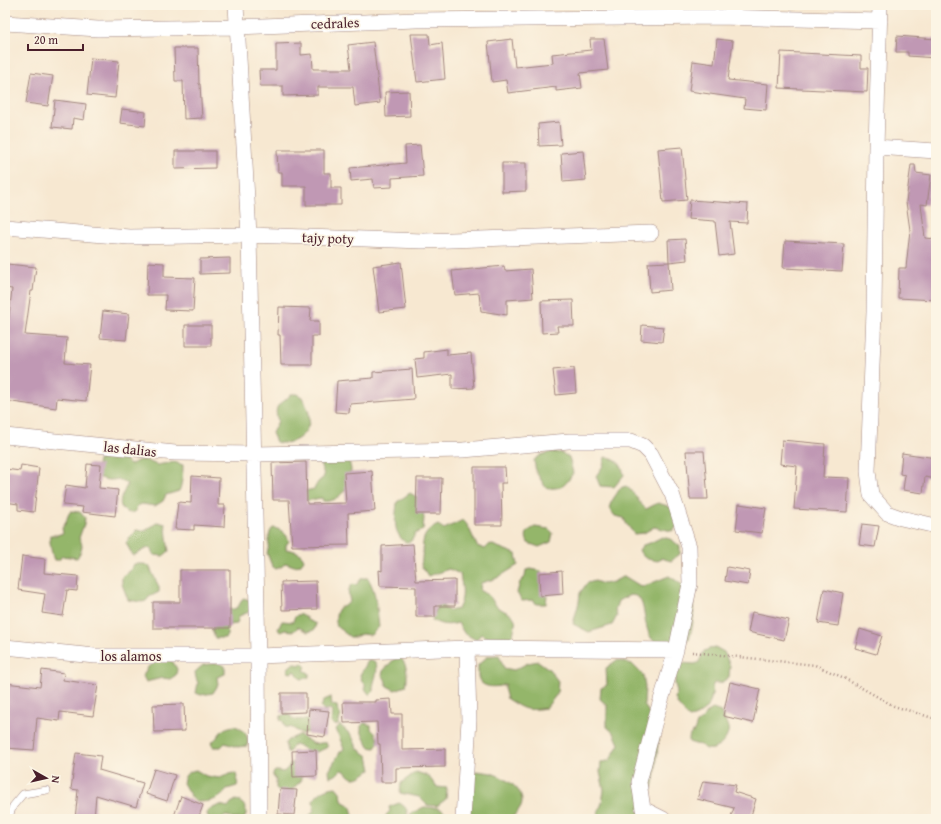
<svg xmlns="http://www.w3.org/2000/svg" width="941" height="824" font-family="'Gentium Book Plus',serif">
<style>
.forest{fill:#94b66a;stroke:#6f6a4a}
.building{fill:#c098b4}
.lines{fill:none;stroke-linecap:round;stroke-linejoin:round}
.service-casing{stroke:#a0847e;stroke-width:8}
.minor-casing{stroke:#a0847e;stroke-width:16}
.path{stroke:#a0847e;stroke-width:2.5;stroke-dasharray:1 3;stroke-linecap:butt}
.service{stroke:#fff;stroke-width:7}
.minor{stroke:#fff;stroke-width:15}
.labels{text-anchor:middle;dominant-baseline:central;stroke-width:3.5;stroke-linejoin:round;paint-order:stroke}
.street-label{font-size:14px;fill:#4a1f2b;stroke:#fcf5e5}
</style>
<rect width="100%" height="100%" fill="#fcf5e5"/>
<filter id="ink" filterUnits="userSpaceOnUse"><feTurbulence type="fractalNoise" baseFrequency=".025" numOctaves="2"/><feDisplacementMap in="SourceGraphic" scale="8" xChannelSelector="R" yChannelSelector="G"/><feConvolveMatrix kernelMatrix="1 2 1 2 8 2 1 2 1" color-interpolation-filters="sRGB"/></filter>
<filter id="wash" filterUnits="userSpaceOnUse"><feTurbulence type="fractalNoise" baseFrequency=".012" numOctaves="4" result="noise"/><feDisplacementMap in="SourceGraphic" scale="16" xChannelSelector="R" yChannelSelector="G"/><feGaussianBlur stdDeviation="0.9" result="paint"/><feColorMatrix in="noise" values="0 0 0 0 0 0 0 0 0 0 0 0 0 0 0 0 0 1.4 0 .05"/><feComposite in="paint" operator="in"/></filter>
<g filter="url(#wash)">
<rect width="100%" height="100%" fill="#f7e8d1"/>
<path class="forest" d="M291 394H297L302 397C304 402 309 409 309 415 312 434 292 447 276 442L272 433 278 421C272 402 283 405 291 394Z
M551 452 561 453 569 457 573 473C565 486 563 489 546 488L536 472 534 460 541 455Z
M104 453H119L130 465 139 460H145L157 465 174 462 183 465C183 471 182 486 179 491L166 495 163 501 155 506 142 504 137 506 136 511C131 513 128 514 124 510 115 503 125 492 127 484L118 479C110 481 104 480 97 476 96 467 97 458 104 453Z
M348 457 351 469 350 485C342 493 336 503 323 501L322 498C316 498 311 501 304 501L305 491 314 489 318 482 324 477 323 471 318 459Z
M605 457C617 460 621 462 624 475L614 487 600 486 596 476 603 466Z
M626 486C635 493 638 502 646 509L658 503 674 508 678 526 672 531 654 527 644 533 634 534 626 523 624 518 615 516 609 508C611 500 616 496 620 488Z
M410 493 420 499 424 518 423 530 416 533 411 541 406 543C391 531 396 518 397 502Z
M71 511 80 512 85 518 84 524 79 538C84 546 82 550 77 558L62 556 59 560H54C52 556 49 540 50 535H57L63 533 62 528C68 522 66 516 71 511Z
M463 520 468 526 477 546 485 549 490 544 516 554 518 565 497 578 481 583 480 591C483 592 486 594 488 595 493 599 494 606 501 609 506 613 513 613 515 620 516 623 515 627 514 630 512 647 490 640 481 634L476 640 464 633 458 623C448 626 441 625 432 620L439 604 449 611 458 609C465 597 462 587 460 574L449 569 428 576 421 565C425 546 417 535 438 525L444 529Z
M158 522 165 524C167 531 167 542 169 551L163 556 154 555 151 548 145 549 133 556 126 543 136 530 145 531Z
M535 527 549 529 553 533 551 542 539 547 528 543C524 534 527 531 535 527Z
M273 528C281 529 287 534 289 541L286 545V549C294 551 301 551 304 560L300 565 294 566 286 563 281 567 276 569 272 566 267 553C271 545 266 534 273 528Z
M662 537 670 539 680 546V554L671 561 661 558 658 561C648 559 644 560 639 550L643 545 650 543Z
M134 564H144L149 566 159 587V592L149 597 146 601 142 602 128 600 122 584V577L129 572Z
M531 569 541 571 548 586 546 604H536L534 600 522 601 517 593 520 582 525 577 526 570Z
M624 576 642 587 669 576C674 579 680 583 684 587 698 600 694 623 689 639 683 641 675 645 668 645 644 647 647 619 642 604 641 601 639 598 637 596L630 595 618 601 615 610 617 616 612 625 589 632 573 624 579 602 580 593 587 583 595 581 603 584 613 582Z
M362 578H368C377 593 377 611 379 627L371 635 361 634 355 637H350L337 627C335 620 335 610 342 606 346 604 348 605 350 601 348 594 347 589 353 584L356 585Z
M243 598 250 600 252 607 249 612 239 616 237 624 228 625 227 635 225 638H215L212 630 213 623 226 610 234 609 238 607Z
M297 615C302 614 306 615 307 620L316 624 314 630 308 632 298 627 294 631 285 630 280 632 278 629 282 621 293 622 294 618Z
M715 647 724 652 730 666 729 677 721 683H714C711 688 713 690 712 695 710 707 700 717 689 718L678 705 675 698 677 692 675 684V672L681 663 695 664 699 662 704 651Z
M499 655 504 668 514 670 528 663 538 661 549 669 558 681 557 694 546 708C525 711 525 710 507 699L504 688 506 684C497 688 480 689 478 676 478 672 478 669 478 665L488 656Z
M397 656C408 661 408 676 406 686L395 690 387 686 385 679 382 675 383 671Z
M161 657 173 662 177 669 176 675 170 679 162 678 146 682 143 676 147 668Z
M617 660 632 664 643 675 645 686 644 705 659 728 656 770 652 788 646 801 653 819H598V812L602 803 604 790 600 772 601 763 610 760 619 744 614 733 607 727V705L600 699 601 688 607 685 606 668Z
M368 661H372L376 663C379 675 372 681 373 692L370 695 365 689V684L362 681 360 675Z
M218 663 225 666V674L217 677 218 685 213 693 201 695 196 693 198 683 196 678 195 672 203 665Z
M294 663 299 665 302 663 306 667 304 670 309 673V677C302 680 299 680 297 673L294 671 291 673 288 672V668Z
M331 697 332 705 337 706 338 712 341 715 338 725H334L331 723 332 710 327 709 325 711 321 707 324 700Z
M713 709 721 712C722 719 726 721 728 727 730 735 723 745 715 748 713 750 709 749 706 749L701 745 695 744 689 742C689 737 689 734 694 732L697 723C705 719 705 712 713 709Z
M286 714 291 716 292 719C299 721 304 718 310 721L311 731 301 734 293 728 285 727 283 721 280 720 281 716Z
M364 723 371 725V729L375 733 379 742 375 748 369 747 361 731V726Z
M340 725 351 735 354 740 357 748 368 756 371 770C364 773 357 782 349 776 346 773 346 771 341 770L336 775 330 777 329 771 340 752 344 749 336 729Z
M235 726C244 729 250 737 247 746L237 747 225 743 221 747H213L211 743C223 734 218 728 235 726Z
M299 735C304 737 308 741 312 743 316 745 321 742 326 743L328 747C321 750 312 756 306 751 302 747 300 746 294 745L289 752H287L285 743 288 740Z
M298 762 302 769 301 781 289 792 282 793 276 788V780L273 776V773L275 771H279L283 772 287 769 291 763Z
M196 770 206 776 219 778 233 773 236 774 238 782 237 786 227 789C222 800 201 806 192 798 189 794 186 788 183 783 185 774 187 772 196 770Z
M476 771C481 772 487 772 491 773 503 777 522 787 522 801 522 808 515 814 511 819H469L470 783Z
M416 772 428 776 437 787 447 788 446 799 437 806 427 805 419 797 400 793 401 783Z
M336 787 340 792 343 802C353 806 351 809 354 819H307L314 810 313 800C320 792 325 788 336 787Z
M236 800C245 803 249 811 244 819H233L231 817 226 816 221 819H209L207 814 208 810 220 805 228 807 231 803Z
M399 803C406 806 409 812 407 819H386V815L390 811 389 807Z
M424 807C433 808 443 806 447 816L446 819H413L410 814Z"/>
<g id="blocks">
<path class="building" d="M411 34H429L430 45 442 43 445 79 417 82Z
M897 36 936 39V58L908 56V52H896Z
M512 39 515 67 553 63 552 54 591 50 590 39H604L608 70 580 73 582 88 556 91V87L508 93 506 80 492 82 488 42Z
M717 39 733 41 728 80 768 84 766 110 744 108 745 99 689 91 693 61 714 64Z
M373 42 380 103 355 106 353 87H318V95L283 96V86H260L259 70H276V44L301 43V55L312 54 313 69H351L348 45Z
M174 48H198L199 84H200L202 118 184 119 183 81H175Z
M781 52 861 56V68H868L867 92 779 88Z
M91 58 119 61 115 98 87 95Z
M31 73 53 76 48 106 26 103Z
M409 91 410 116 386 117 385 92Z
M55 100 86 104 84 120 73 118 72 129 52 127Z
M122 109 146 112 145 126 120 123Z
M559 122 561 145 539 146 538 124Z
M420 145 423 176 392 178V187L374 188 373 179 351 181 350 168 406 163 405 146Z
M682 147 687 200 663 202 658 149Z
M277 150H324V173H331V188H341V205H306V186H282V172H278Z
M175 151H215V168L175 169Z
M583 151 586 180 563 182 561 153Z
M502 163H526V191L502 192Z
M911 165H915L916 173 931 175 927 205 921 204 925 238 936 239V300L898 298 899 268H906L910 230 906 202Z
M690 200 748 204 747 223 730 222 734 254 719 256 715 221 688 219Z
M685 239 687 260 669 262 668 240Z
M785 241 844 244 842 271 783 268Z
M230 258V273L200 274V259Z
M148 262 164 263V277L195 278 193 311 165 310 166 295H147Z
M401 262 406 309 379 312 373 266Z
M669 262 671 290 650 292 648 263Z
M7 264 36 267 33 291H31L25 335 67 338 65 363 90 365 86 401 57 398 56 408 5 401V333L7 334 12 289 5 288Z
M504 266 505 271 531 269 533 298 507 300V315L481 311 479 293 455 295 452 271Z
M573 300 574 326H557L558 332 542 333 541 301Z
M279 307 311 308 310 321H319V336H312V365H281L280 335H278Z
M103 311 129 314 126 340 100 338Z
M185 325H211V346H185Z
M642 325 664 327 662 342 641 340Z
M447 349V355L471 353 474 388 452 389V374L417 378 415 359 424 358V352Z
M574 368 576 393 556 395 553 370Z
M412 369 414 399 350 404 349 413 335 412 337 381 373 378V372Z
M782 440 825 444 823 477 849 478 847 512 794 509 797 466 780 464Z
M686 451H704L708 499H690Z
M902 453 936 458V479L925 477 923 493 903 490 905 475 900 474Z
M306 462 307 504 346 503 344 473 372 471 375 511 348 513 349 545 292 546 289 500H273L272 463Z
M87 464 101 465 99 488 118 490 115 516 82 512 83 507 63 505 66 485 85 488Z
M21 465 39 468 34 512 18 510V504L5 502V469L20 471Z
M474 467H505L506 483H501L502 525H474Z
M192 476 219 478 218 505H225L224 527 194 525V530L175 529 178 502 191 503Z
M417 478H442L441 514H416Z
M739 504 766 508 762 533 736 530Z
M862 524 879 526 875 547 859 545Z
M413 544 416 581 455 580V606H435V617H416V587L380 586 379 570 382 571V546Z
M22 556 45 559 44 573 78 576 77 591 67 590 63 616 42 613 45 594 18 590Z
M727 567 750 571 748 585 725 581Z
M180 570H230V628H153V602H180Z
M562 571 563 594 540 596 539 573Z
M316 581 317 609 282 610 281 582Z
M824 589 843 593 838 626 818 623Z
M752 612 789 620 784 640 748 632Z
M860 629 882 636 876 654 855 648Z
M42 670 64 673 63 680 98 685 93 716 60 712 59 721 37 718 34 750 5 748V727L7 706 5 705V683L40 687Z
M730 682 760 689 753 723 723 716Z
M281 693H306V712L281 713Z
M391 699 392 714H402V750L445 749V767L396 768V782H381L380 744H378L377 722 344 723 343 702H376V700Z
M184 704 185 731 154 732 153 705Z
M309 709 329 711 325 737 307 734Z
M316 750 317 776 293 777 292 751Z
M76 753 101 756 99 770 143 783 136 807 96 795 94 819H75L78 790 71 789Z
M154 769 175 775 167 801 146 794Z
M703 781 736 785 734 792 756 799 750 819H730L734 808 697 799Z
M280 789 297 790 294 815 278 814Z
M181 796 203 805 198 819H173Z"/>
</g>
</g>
<g filter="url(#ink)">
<use href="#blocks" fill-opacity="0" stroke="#a0847e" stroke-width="1"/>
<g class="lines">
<defs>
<path id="service" d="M8 819 13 806 23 794 47 790"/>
<path id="minor" d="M236 5 249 235 258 656 259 819
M880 5 876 147 874 312 868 471 871 495 887 513 901 518 936 526
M5 23 98 29 237 27 416 20 718 17 880 21
M876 147 936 151
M5 227 129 237 249 235 423 241 651 233
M5 436 175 453 255 454 463 450 569 441H631L643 446 651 454 672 494 689 547 690 584 676 650 467 648 258 656H95L5 647
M463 819 469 720 467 648
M663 819 643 809 639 782 656 717 676 650"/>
</defs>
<use href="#service" class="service-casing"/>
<use href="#minor" class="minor-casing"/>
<path class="path" d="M692 652 815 665 842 677 894 706 936 719"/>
<use href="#service" class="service"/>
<use href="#minor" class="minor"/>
</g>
</g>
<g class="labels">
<g class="street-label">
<text transform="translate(335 23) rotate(-2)">cedrales</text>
<text transform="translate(328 238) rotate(2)">tajy poty</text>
<text transform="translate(130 449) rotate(6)">las dalias</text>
<text x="131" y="656">los alamos</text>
</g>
</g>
<rect width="941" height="824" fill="none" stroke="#fcf5e5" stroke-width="20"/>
<g transform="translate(46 778) rotate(98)" stroke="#fcf5e5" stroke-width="3" paint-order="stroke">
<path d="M0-3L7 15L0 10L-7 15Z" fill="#4a1f2b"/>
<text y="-6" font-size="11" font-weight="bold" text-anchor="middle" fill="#4a1f2b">N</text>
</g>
<path d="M28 44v6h55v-6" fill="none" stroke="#4a1f2b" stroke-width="2"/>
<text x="34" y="44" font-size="12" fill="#4a1f2b" stroke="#fcf5e5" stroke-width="3" paint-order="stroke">20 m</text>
</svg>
